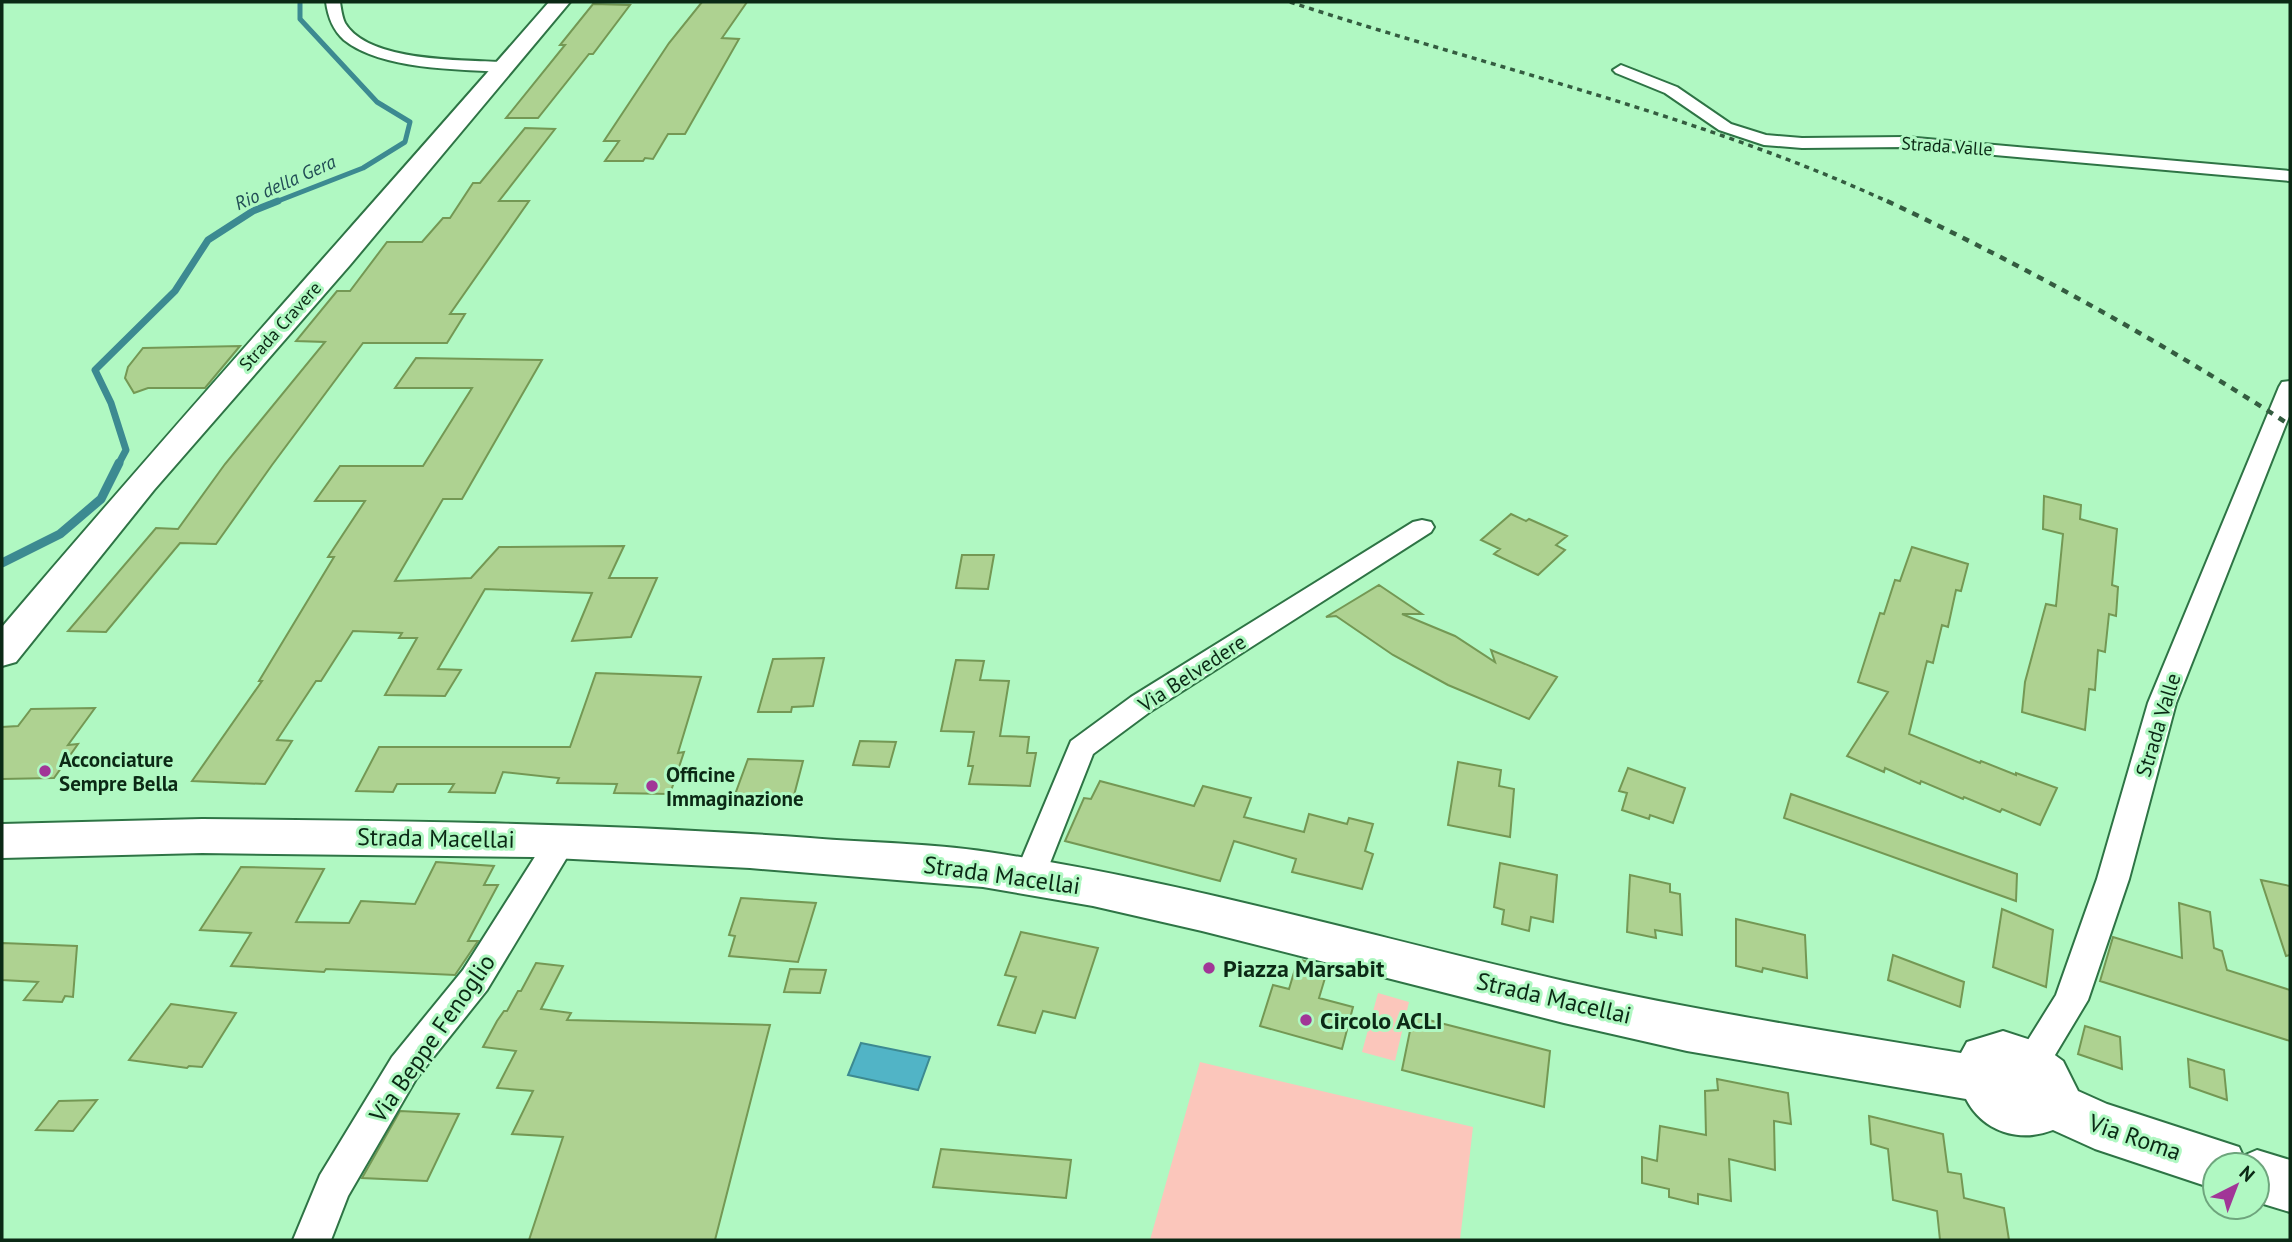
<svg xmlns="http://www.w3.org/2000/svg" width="2292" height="1242" font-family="'PT Sans',sans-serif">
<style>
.green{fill:#fbc6bb}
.water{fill:#51b4c6;stroke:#3c8a91;stroke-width:2}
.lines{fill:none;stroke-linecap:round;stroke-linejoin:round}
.stream-far2{stroke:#3c8a91;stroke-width:5}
.stream-far1{stroke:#3c8a91;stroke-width:7}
.stream{stroke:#3c8a91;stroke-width:9}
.building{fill:#aed291;stroke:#749854;stroke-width:2}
.street-casing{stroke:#2e7445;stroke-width:4}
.secondary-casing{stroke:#2e7445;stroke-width:4}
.street{fill:#fff;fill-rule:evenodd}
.secondary{fill:#fff;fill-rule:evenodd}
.rail-far1{stroke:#345c40;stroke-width:3.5;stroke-dasharray:5 5;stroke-linecap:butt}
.rail{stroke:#345c40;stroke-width:4.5;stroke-dasharray:7 7;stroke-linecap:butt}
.poi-dot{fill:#a13697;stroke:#b0f8c2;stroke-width:2.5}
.labels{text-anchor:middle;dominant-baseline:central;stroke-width:6;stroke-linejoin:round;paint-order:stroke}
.far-street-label{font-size:18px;fill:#0b2915;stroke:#b0f8c2}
.far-water-label{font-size:19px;font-style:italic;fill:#214d55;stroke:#b0f8c2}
.street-label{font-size:21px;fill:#0b2915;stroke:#b0f8c2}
.poi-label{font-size:21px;font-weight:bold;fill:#0b2915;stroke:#b0f8c2;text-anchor:start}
.near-street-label{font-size:24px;fill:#0b2915;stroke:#b0f8c2}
.near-poi-label{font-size:24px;font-weight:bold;fill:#0b2915;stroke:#b0f8c2;text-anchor:start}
</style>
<rect width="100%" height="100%" fill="#b0f8c2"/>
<path class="green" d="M1378 993 1409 1002 1395 1061 1362 1052Z
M1200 1062 1473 1127 1460 1240H1150Z"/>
<path class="water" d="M861 1043 930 1057 918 1090 848 1075Z"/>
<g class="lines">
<path class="stream-far2" d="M273 203 363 168 405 142 410 122 377 102 300 19V2"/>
<path class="stream-far1" d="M118 465 126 450 111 403 95 370 175 291 208 240 253 211 278 201"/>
<path class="stream" d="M2 563 60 534 101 499 119 463"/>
</g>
<path class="building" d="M702 2H747L722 38 739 39 685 134H668L653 159 645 158 643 161H605L619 141H604L669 43Z
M593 4 630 5 593 54H589L538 118H506L565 45H560Z
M525 128 555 129 499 201H529L450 314H465L447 343H363L272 465 216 544 180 543 106 632 68 631 156 528 178 529 225 464 325 342 296 341 337 291H350L387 242H422L443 218H450L473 183H480Z
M240 346 205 388H148L134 393 125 378 128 367 143 348Z
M416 358 542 360 462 499H443L395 581 471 578 499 547 624 546 609 578H657L631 637 572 641 592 593 485 589 438 669 461 670 445 696 385 695 417 638H399L402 633 353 631 321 681H316L277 740 292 741 265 784 192 781 262 681H259L334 557H328L365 501H315L340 466H423L472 388H395Z
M2044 496 2081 505 2080 519 2117 529 2112 585 2118 587 2116 616 2109 614 2105 652 2098 650 2095 690 2089 689 2085 730 2022 712 2025 682 2046 604 2056 606 2063 534 2043 529Z
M1511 514 1526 521 1529 519 1567 536 1556 545 1565 550 1538 575 1494 554 1500 549 1481 540Z
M1912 547 1968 564 1961 591 1956 590 1948 627 1942 625 1933 663 1927 661 1909 734 1980 763 1981 761 2016 775V773L2057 788 2040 825 2002 809 2000 812 1964 797 1963 799 1921 781 1920 784 1885 768 1884 772 1847 756 1888 692 1858 682 1880 613 1884 614 1895 580 1900 581Z
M962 555H994L988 589 956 588Z
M1379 585 1422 614H1402L1455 636 1495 662 1491 650 1557 677 1529 719 1448 685 1393 655 1336 616 1326 617Z
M824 658 813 706 792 707 791 712H758L773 659Z
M956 660 984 661 980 680 1009 681 1000 736 1029 737 1027 753H1036L1030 786 969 784 973 766H968L974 732 941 731Z
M596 673 701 677 678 753 684 752 670 794 614 793 617 784 557 783 559 778 503 772 495 793 449 792 454 784H397L393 792 356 791 379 747H570Z
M95 708 68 745 78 744 54 778 2 779V727L18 726 31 709Z
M860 741 896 742 889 767 853 765Z
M748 759 803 761 792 803 733 800Z
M1458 762 1501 770 1499 786 1514 789 1510 837 1448 825Z
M1628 768 1685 788 1673 823 1650 815 1649 819 1622 810 1627 793 1619 791Z
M1100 781 1194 806 1203 786 1251 798 1244 817 1304 832 1309 814 1347 824 1349 818 1373 824 1365 851 1373 854 1362 889 1292 872 1296 859 1234 841 1220 881 1065 841 1084 798 1091 799Z
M1791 794 2017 874 2016 901 1784 818Z
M436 862 494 866 484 885H498L468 941H478L455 975 326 969 324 972 231 966 251 933 200 930 241 867 324 869 296 922 349 923 361 901 415 904Z
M1500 863 1557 875 1553 922 1531 917 1529 931 1502 924 1504 910 1494 907Z
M1630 875 1670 884V892L1680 894 1682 935 1655 930 1656 938 1627 932Z
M2261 880 2290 886V955L2286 956Z
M741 898 816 903 798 962 729 956 735 936 729 935Z
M2179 903 2210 912 2214 948 2222 951 2227 970 2290 990V1041L2100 981 2113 937 2182 958Z
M2002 909 2053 930 2046 987 1993 967Z
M1736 919 1805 935 1807 978 1763 968 1762 972 1736 966Z
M1021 932 1098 948 1075 1018 1043 1011 1035 1033 998 1025 1016 977 1005 975Z
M2 943 77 946 73 997 65 996 62 1002 24 1000 38 982 2 980Z
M1893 955 1964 982 1960 1007 1888 980Z
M1298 959 1328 968 1319 998 1353 1007 1342 1049 1260 1026 1273 985 1289 989Z
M536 963 563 966 541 1009 571 1013 567 1020 770 1025 715 1240H529L563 1137 512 1134 533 1091 497 1088 516 1051 483 1047 497 1021 504 1011H507L518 991H521Z
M790 969 826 970 820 993 784 992Z
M171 1004 236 1013 202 1067 189 1066 187 1068 129 1060Z
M1413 1016 1550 1051 1544 1107 1402 1070Z
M2085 1026 2120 1037 2122 1069 2078 1054Z
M2188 1059 2224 1070 2227 1100 2190 1087Z
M1717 1079 1788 1093 1791 1124 1774 1121 1775 1170 1729 1159 1731 1201 1698 1194V1204L1669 1197V1189L1642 1183V1157L1657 1161 1660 1126 1706 1135 1705 1091 1718 1090Z
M97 1100 73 1131 36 1130 59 1101Z
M400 1111 459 1114 427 1181 362 1178Z
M1869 1116 1943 1134 1948 1172 1961 1174 1964 1198 2004 1208 2009 1240H1940L1937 1211 1893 1200 1888 1149 1871 1144Z
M941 1149 1071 1160 1066 1198 933 1187Z"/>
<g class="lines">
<defs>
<path id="street" d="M326 2H340C341 8 342 17 345 23 368 62 462 60 503 62L511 67 503 72C458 69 381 70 344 40 333 30 328 17 326 2Z
M1621 65 1677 87 1731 124 1766 135 1802 138 1905 137 2290 171V181L1905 147 1802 148 1764 145 1719 130 1665 93 1616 73 1613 70Z
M2290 381V414L2176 703 2129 879 2088 1000 2043 1075 2031 1079 2019 1075 2013 1064 2056 995 2097 879 2148 703 2279 387 2282 382Z
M1422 520 1431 522 1434 527 1431 532 1151 711 1093 754 1041 886 1030 889 1019 886 1014 877 1071 741 1131 697 1413 522Z
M561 829 572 833 576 841 572 849 487 990 416 1079 348 1196 331 1240H293L320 1175 392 1057 463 970 550 833Z"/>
<path id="secondary" d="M549 2H570L350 265 154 490 16 662 2 666V627C181 416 367 211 549 2Z
M202 819C405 821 607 823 810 838 869 843 930 843 988 852 1183 881 1373 937 1564 981 1695 1011 1828 1031 1961 1053L1967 1042 2003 1031 2037 1042 2063 1061 2078 1091 2107 1104 2239 1147 2243 1156 2257 1150 2290 1160V1212L2257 1202V1165H2215V1189L2095 1149 2053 1130C2020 1143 1983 1132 1966 1099L1687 1051 1564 1023 1202 931 1093 906 983 887 750 868 534 857 202 853 2 858V824Z"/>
</defs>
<use href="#street" class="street-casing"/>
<use href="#secondary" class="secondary-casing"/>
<use href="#street" class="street"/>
<use href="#secondary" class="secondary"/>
<path class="rail-far1" d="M1290 2C1491 68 1698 114 1891 203"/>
<path class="rail" d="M1887 201C2027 267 2160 341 2290 425"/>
</g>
<g class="poi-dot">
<circle cx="45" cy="771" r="7"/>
<circle cx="652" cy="786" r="7"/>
<circle cx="1209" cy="968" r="7"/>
<circle cx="1306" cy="1020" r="7"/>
</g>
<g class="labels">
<g class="far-street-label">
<text transform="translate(1947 146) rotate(4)">Strada Valle</text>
<text transform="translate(280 326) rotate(-48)">Strada Cravere</text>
</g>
<g class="far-water-label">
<text transform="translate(285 182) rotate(-24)">Rio della Gera</text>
</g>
<g class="street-label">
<text transform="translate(1192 673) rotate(-33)">Via Belvedere</text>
<text transform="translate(2158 725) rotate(-73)">Strada Valle</text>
</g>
<g class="poi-label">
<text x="59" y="759">Acconciature<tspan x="59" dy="24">Sempre Bella</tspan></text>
<text x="666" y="774">Officine<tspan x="666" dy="24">Immaginazione</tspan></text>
</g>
<g class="near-street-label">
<text transform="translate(436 838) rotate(1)">Strada Macellai</text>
<text transform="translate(1002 875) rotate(8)">Strada Macellai</text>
<text transform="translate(1554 998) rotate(13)">Strada Macellai</text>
<text transform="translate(432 1038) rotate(-55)">Via Beppe Fenoglio</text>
<text transform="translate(2135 1137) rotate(19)">Via Roma</text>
</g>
<g class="near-poi-label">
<text x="1223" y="968">Piazza Marsabit</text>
<text x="1320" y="1020">Circolo ACLI</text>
</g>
</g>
<rect width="2292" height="1242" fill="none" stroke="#0b2915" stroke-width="7"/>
<g transform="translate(2236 1186) rotate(42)"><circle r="33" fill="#b0f8c2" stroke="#6ea57d" stroke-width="2"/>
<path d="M0-5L12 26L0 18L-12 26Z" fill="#a13697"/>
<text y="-10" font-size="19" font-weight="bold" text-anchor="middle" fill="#0b2915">N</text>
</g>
</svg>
